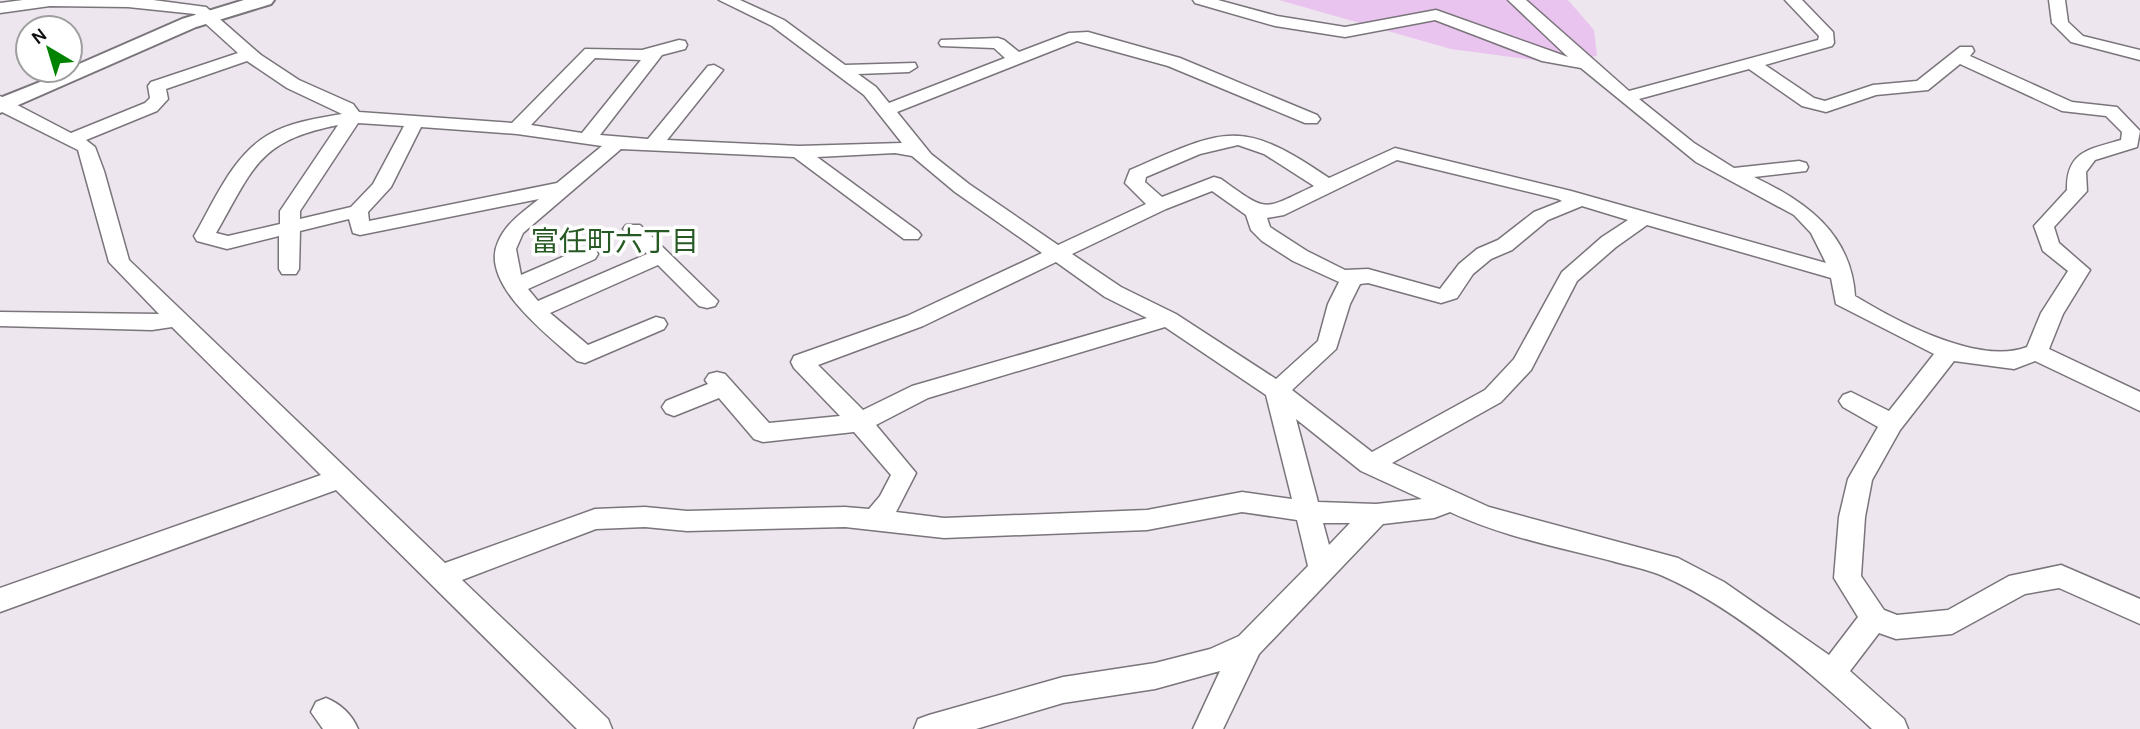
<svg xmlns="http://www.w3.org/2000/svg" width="2140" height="729" font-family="Karla,'Noto Sans JP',sans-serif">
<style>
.green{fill:#e9c4ee}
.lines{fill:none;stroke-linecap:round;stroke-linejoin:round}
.minor-casing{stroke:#7a747b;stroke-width:3}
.tertiary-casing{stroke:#7a747b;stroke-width:4}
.minor{fill:#fff;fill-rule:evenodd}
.tertiary{fill:#fff;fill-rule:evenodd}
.labels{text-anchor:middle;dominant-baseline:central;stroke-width:7;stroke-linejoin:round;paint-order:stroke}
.neighbourhood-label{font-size:28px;fill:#265923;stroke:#fff}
</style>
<rect width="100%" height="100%" fill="#ede6ee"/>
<path class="green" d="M1279 0H1568L1594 30 1597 56 1548 62 1451 49Z"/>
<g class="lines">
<defs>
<path id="minor" d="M23 0H153L206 7 261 55 299 80 353 104 359 112 512 123 585 49 642 50 679 40 685 41 687 45 685 49 662 55 600 135 648 139 708 66 714 65 723 70 667 140 799 146 902 143 864 95 772 26 719 0H740L784 20 845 65 915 63 917 67 909 72 858 74 876 87 889 103 1005 58 994 48 941 46 939 43 941 40 998 38 1004 40 1019 52 1069 33 1088 32 1180 58 1317 115 1320 119 1317 123H1305L1168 66 1077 41 897 112 931 154 969 184 1058 245 1146 204 1125 183 1130 170C1225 129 1240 117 1329 178L1395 148 1571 191 1826 263 1811 233 1794 215 1696 162 1581 68 1542 61 1435 20 1345 37 1275 26 1195 3 1193 0H1218L1277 16 1345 27 1436 10 1568 57 1508 0H1526L1629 91 1818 40 1819 36 1785 0H1802L1833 32 1834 43 1832 46 1765 65 1814 98 1825 101 1873 85 1917 81 1960 47H1972L1974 51 1970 56 2072 102 2117 107 2140 131 2137 147 2095 160 2086 172 2087 191 2054 227 2059 243 2090 270 2063 314 2049 349 2140 392V411L2035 361 2014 369 1954 361 1900 430 1872 480 1865 517 1861 576 1884 610 1897 615 1948 610 2009 576 2061 565 2140 599V624L2059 588 2025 594 1952 634 1896 639 1879 633 1850 671 1904 719 1908 729H1872C1815 676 1735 607 1663 576 1647 569 1629 566 1612 561 1558 547 1501 536 1450 512L1434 518 1383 524 1259 654 1223 729H1193L1220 671 1155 689 1063 703 976 729H914L918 719 929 715 1063 677 1155 663 1210 649 1239 636 1308 566 1297 520 1242 512 1147 530 944 538 845 527 687 531 645 527 596 529 462 580 608 719 612 729H577L336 490 0 612V588L321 475 172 327 152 330 0 326V312L159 314 109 262 78 150 0 111V96L71 133 145 103 150 98 148 86 151 82 238 53 195 14 128 7 50 6 0 13V3ZM595 58 641 60 582 133 531 125ZM247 61 287 88 342 114C318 118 290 122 268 135 232 156 214 202 194 236L197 241 227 249 279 236V269L282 274H296L299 269 300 231 349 219 353 233 360 235 539 199C523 212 506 223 498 242 479 284 549 336 577 361L585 363 664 329 667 324 664 319 656 317 588 345 550 313 658 265 699 306 707 308 715 306 718 301 640 225H626L623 229 647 254 538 301 528 289 595 259 598 254 595 249H581L521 275 516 249 523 233 621 149 794 157 904 239H918L921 235 918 231 817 157 895 153 912 156 955 192 1042 253 907 316 794 356 791 362 794 368 840 416 769 423 725 374 717 372 709 374 705 380 708 384 666 401 662 407 666 413 674 416 719 398 754 439 763 442 854 432 891 475 880 496 869 509 845 507 687 511 645 507 595 509 445 563 129 260 104 171 95 147 86 140 157 111 168 99 166 89ZM1960 64 2062 111 2106 116 2122 132 2121 140C2090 149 2066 151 2067 190L2034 226 2043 251 2068 271 2041 313 2027 347C1979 366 1896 321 1855 296 1851 233 1805 201 1754 177L1806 171 1808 167 1806 163 1799 161 1734 168 1694 143 1639 99 1749 69 1802 106 1826 112 1876 95 1928 90ZM358 123 404 126 373 184 351 207 300 219V211ZM338 125 280 211V224L228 236 216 233C254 167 258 141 338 125ZM421 127 517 134 602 146 557 183 369 221 368 212 391 187ZM1238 145 1264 154 1314 186C1261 211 1269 213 1221 179L1214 177 1162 197 1145 182 1146 177 1200 154ZM1397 160 1558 199 1562 201 1534 212 1498 240 1477 249 1459 264 1440 289 1368 269 1345 270 1307 251 1276 231 1270 227 1267 218 1284 215ZM1212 191 1246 215 1251 230 1262 241 1293 261 1339 282 1328 304 1318 341 1276 379 1176 314 1121 287 1072 254 1166 209ZM1582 206 1628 220 1602 237 1562 272 1514 359 1485 390 1372 452 1292 390 1336 349 1350 304 1360 284 1368 283 1441 303 1457 298 1473 274 1491 259 1512 250 1548 220ZM1647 225 1831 278 1836 304 1934 354 1889 411 1851 392 1843 395 1839 401 1843 407 1878 427 1848 479 1839 517 1834 578 1858 617 1829 655 1724 582 1678 558 1489 507 1392 463 1501 402 1531 370 1577 281 1616 247ZM1056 262 1105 297 1147 318 912 386 863 410 818 365 923 326ZM1165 327 1266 395 1292 499 1242 492 1147 510 944 518 896 512 916 473 876 425 928 398ZM1296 419 1361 471 1422 499 1376 504 1318 502ZM1323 523H1350L1329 545Z
M2049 0H2065L2068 22 2083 36 2140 50V60L2071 42 2052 23Z
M326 698C341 704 352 715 358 729H323L311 712 316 702Z"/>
<path id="tertiary" d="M244 0H274L271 4 196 27 0 113V98L70 70V68L182 19Z"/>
</defs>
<use href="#minor" class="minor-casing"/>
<use href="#tertiary" class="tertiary-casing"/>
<use href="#minor" class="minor"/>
<use href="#tertiary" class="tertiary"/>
</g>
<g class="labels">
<g class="neighbourhood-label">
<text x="615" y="241">富任町六丁目</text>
</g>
</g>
<g transform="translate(49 49) rotate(322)"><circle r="33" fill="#ffffff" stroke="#9f9f9f" stroke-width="2"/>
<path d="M0-5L12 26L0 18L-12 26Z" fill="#008300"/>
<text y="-10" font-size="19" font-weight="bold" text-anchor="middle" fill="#100e10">N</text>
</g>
</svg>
